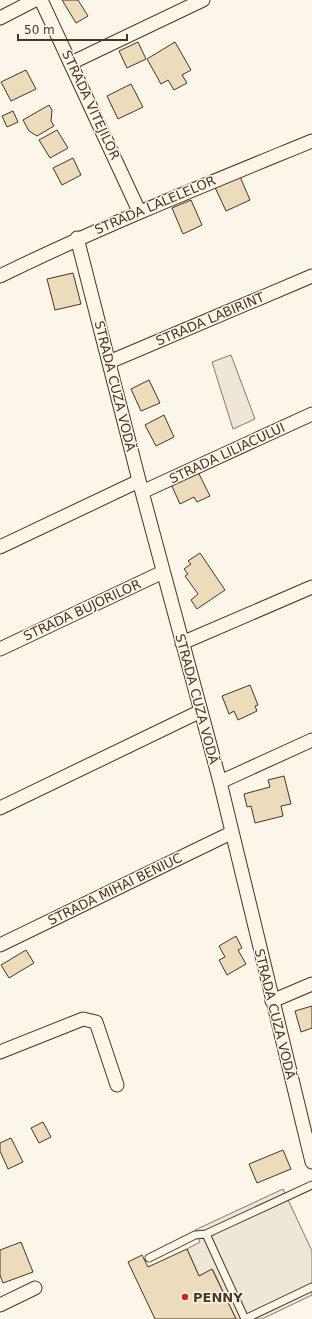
<svg xmlns="http://www.w3.org/2000/svg" width="312" height="1319" font-family="'DejaVu Sans',sans-serif">
<style>
.green{fill:#ede6d9;stroke:#887966}
.parking{fill:#ede7d9;stroke:#887966}
.building{fill:#ecdcbc;stroke:#4a3520}
.lines{fill:none;stroke-linecap:round;stroke-linejoin:round}
.lane-casing{stroke:#4a3520;stroke-width:9}
.street-casing{stroke:#4a3520;stroke-width:15}
.lane{stroke:#fbf6e9;stroke-width:7}
.street{stroke:#fbf6e9;stroke-width:13}
.poi-dot{fill:#c62828;stroke:#fbf6e9;stroke-width:1.5}
.labels{text-anchor:middle;dominant-baseline:central;stroke-width:3;stroke-linejoin:round;paint-order:stroke}
.street-label{font-size:13px;fill:#4a3520;stroke:#fbf6e9}
.poi-label{font-size:13px;font-weight:bold;fill:#4a3520;stroke:#fbf6e9;text-anchor:start}
</style>
<rect width="100%" height="100%" fill="#fbf6e9"/>
<path class="green" d="M231 355 255 419 233 429 212 362Z"/>
<path class="parking" d="M283 1189 312 1251V1295L262 1319H236L213 1270 199 1276 187 1249 200 1242 195 1230Z"/>
<path class="building" d="M62 0H78L88 16 76 23Z
M138 42 146 59 127 68 119 51Z
M175 42 191 70 182 75 187 83 174 90 168 80 161 84 147 59Z
M26 70 36 89 11 101 1 82Z
M131 84 143 107 118 119 107 96Z
M49 105 52 110 51 121 54 126 37 136 29 131 23 120Z
M13 111 18 122 7 127 2 116Z
M57 130 68 148 50 158 39 140Z
M73 158 81 175 62 185 53 168Z
M238 172 250 200 226 211 213 183Z
M191 200 202 225 183 234 172 208Z
M73 273 81 304 55 310 47 279Z
M149 380 160 403 141 411 131 389Z
M164 415 174 437 156 446 145 425Z
M198 472 210 496 197 502 194 497 180 504 171 484Z
M200 553 225 590 197 609 191 600 198 594 185 576 188 574 184 569 191 564 188 561Z
M250 685 258 705 255 706 257 711 238 720 234 711 229 714 222 696Z
M284 776 291 804 281 806 283 816 255 823 251 806 247 807 244 794 270 787 268 780Z
M236 936 242 948 238 950 246 964 227 975 219 960 225 957 219 946Z
M26 950 34 963 9 978 1 965Z
M312 1006V1028L301 1032 295 1011Z
M43 1122 51 1137 39 1143 31 1128Z
M11 1138 23 1162 8 1169 0 1151V1143Z
M283 1150 291 1169 257 1183 249 1164Z
M21 1242 33 1272 3 1283 0 1275V1250Z
M187 1249 199 1276 212 1269 236 1319H155L128 1262 142 1255 148 1267Z"/>
<g class="lines">
<defs>
<path id="lane" d="M149 1258 195 1235 206 1234
M245 1319 206 1234 312 1185
M245 1319 312 1287"/>
<path id="street" d="M41 0 139 211
M0 18 35 0
M71 63 203 0
M77 238 142 492 220 782 312 1162
M0 276C102 226 207 184 312 141
M109 362 312 276
M142 492 312 414
M0 547 139 481
M182 643 312 587
M0 649 163 572
M220 782 312 740
M0 808 201 711
M0 945 231 833
M272 1001 312 984
M0 1052 83 1019 96 1022 117 1085
M0 1305 35 1288"/>
</defs>
<use href="#lane" class="lane-casing"/>
<use href="#street" class="street-casing"/>
<use href="#lane" class="lane"/>
<use href="#street" class="street"/>
</g>
<circle class="poi-dot" cx="185" cy="1297" r="4"/>
<g class="labels">
<g class="street-label">
<text transform="translate(91 105) rotate(65)">STRADA VITEJILOR</text>
<text transform="translate(155 205) rotate(-23)">STRADA LALELELOR</text>
<text transform="translate(210 319) rotate(-23)">STRADA LABIRINT</text>
<text transform="translate(115 386) rotate(76)">STRADA CUZA VODĂ</text>
<text transform="translate(227 453) rotate(-25)">STRADA LILIACULUI</text>
<text transform="translate(82 610) rotate(-25)">STRADA BUJORILOR</text>
<text transform="translate(197 699) rotate(75)">STRADA CUZA VODĂ</text>
<text transform="translate(115 889) rotate(-26)">STRADA MIHAI BENIUC</text>
<text transform="translate(275 1014) rotate(76)">STRADA CUZA VODĂ</text>
</g>
<g class="poi-label">
<text x="193" y="1297">PENNY</text>
</g>
</g>
<path d="M18 34v6h109v-6" fill="none" stroke="#4a3520" stroke-width="2"/>
<text x="24" y="34" font-size="12" fill="#4a3520" stroke="#fbf6e9" stroke-width="3" paint-order="stroke">50 m</text>
</svg>
